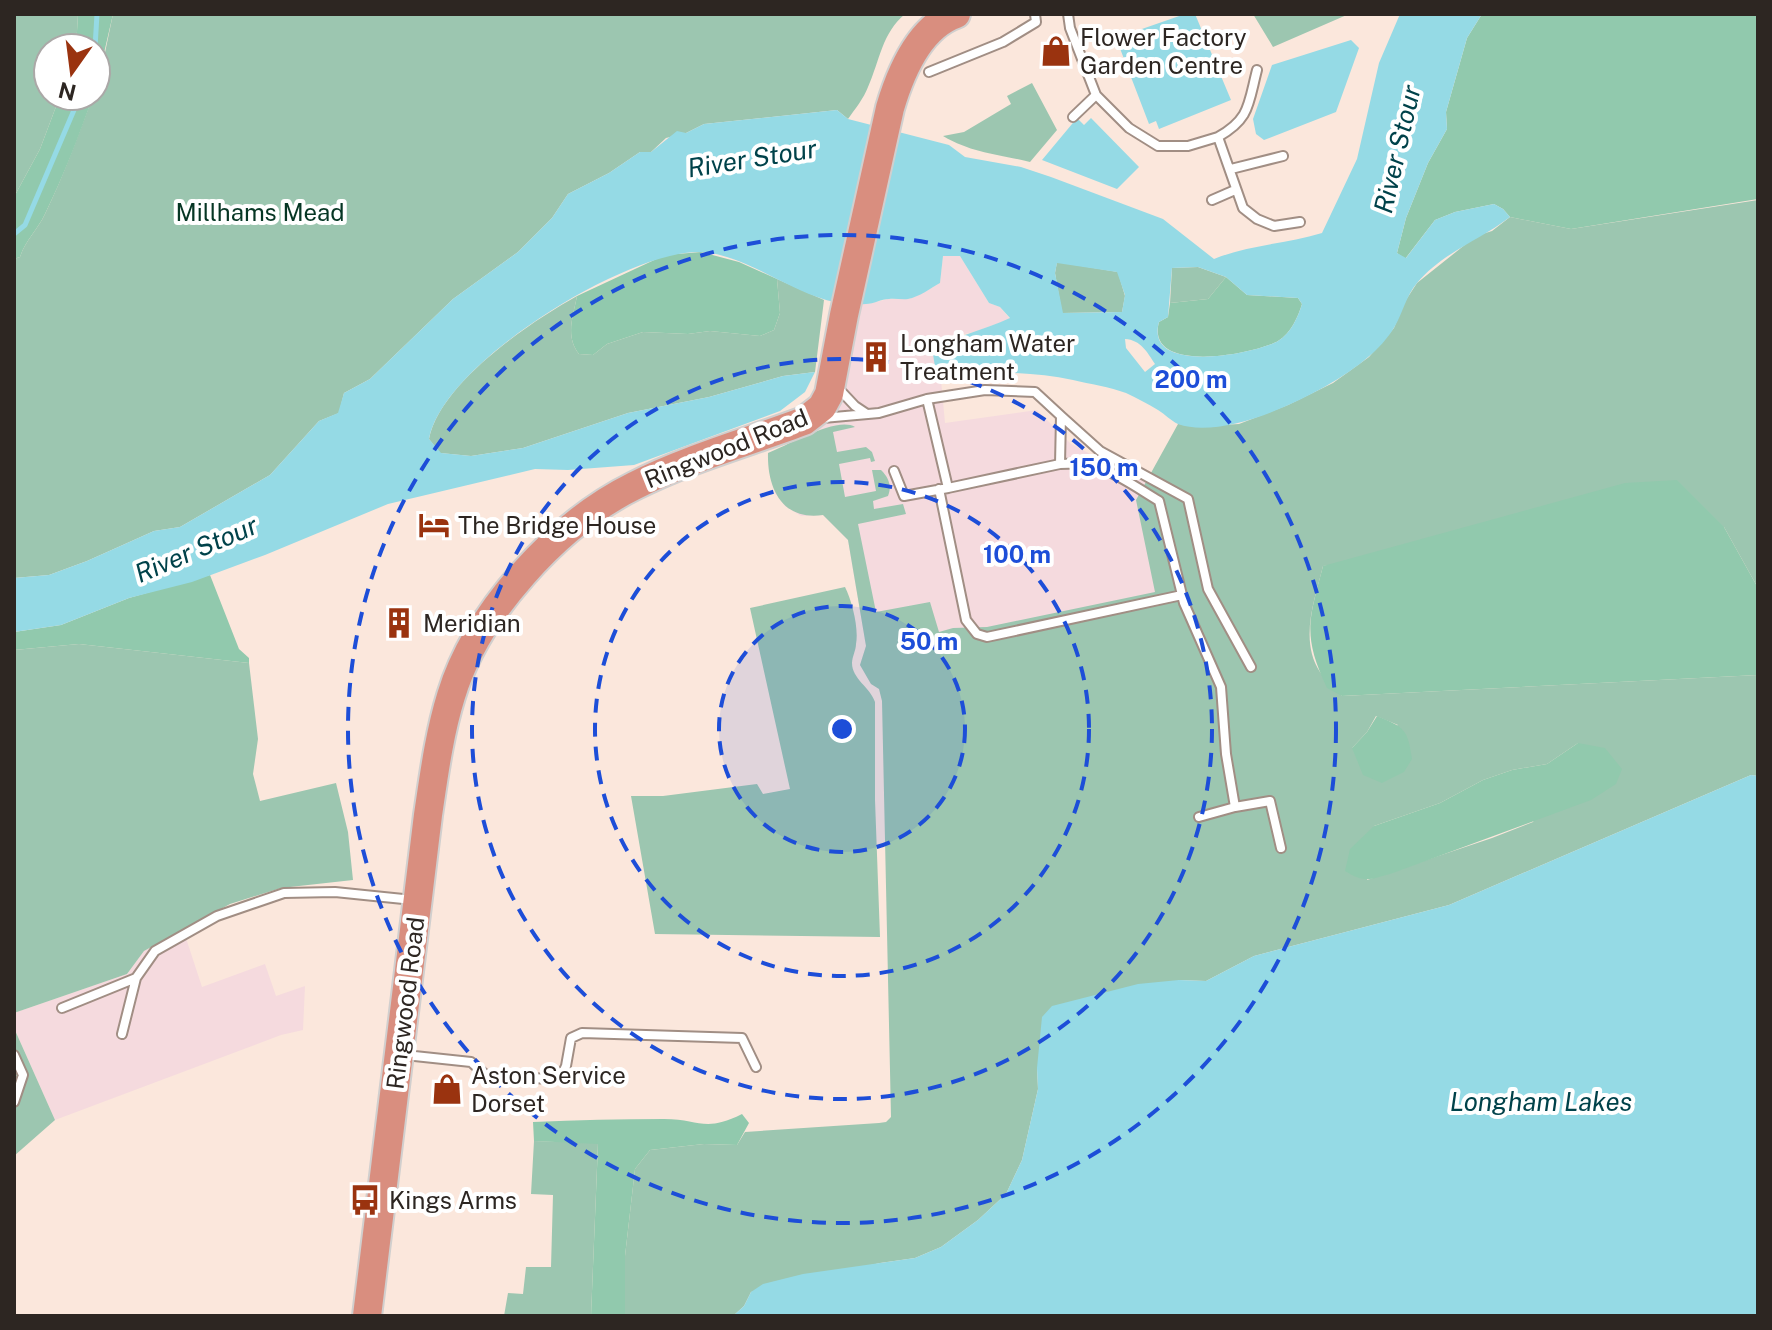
<svg xmlns="http://www.w3.org/2000/svg" width="1772" height="1330" font-family="'Public Sans',sans-serif">
<style>
.industrial{fill:#f5dade}
.green{fill:#9cc6b0;fill-rule:evenodd}
.forest{fill:#91c9ad}
.water{fill:#95dae5;fill-rule:evenodd}
.lines{fill:none;stroke-linecap:round;stroke-linejoin:round}
.stream{stroke:#95dae5;stroke-width:5}
.lane-casing{stroke:#a18e84;stroke-width:12}
.highway-casing{stroke:#d1cfce;stroke-width:32}
.lane{stroke:#fff;stroke-width:8}
.highway{stroke:#d98e7f;stroke-width:28}
.ring{fill:none;stroke:#1d4ed8;stroke-width:4;stroke-dasharray:14 10}
.labels{text-anchor:middle;dominant-baseline:central;stroke-width:8;stroke-linejoin:round;paint-order:stroke}
.poi-label{font-size:24px;fill:#2d2622;stroke:#fff;text-anchor:start}
.park-label{font-size:24px;fill:#063624;stroke:#fff}
.street-label{font-size:24px;fill:#2d2622;stroke:#fff}
.water-label{font-size:26px;font-style:italic;fill:#00424a;stroke:#fff}
.centre{fill:#1d4ed8;stroke:#fff;stroke-width:4}
.ring-label{font-size:24px;text-anchor:middle;font-weight:bold;fill:#1d4ed8;stroke:#fff;stroke-width:8;stroke-linejoin:round;paint-order:stroke}
</style>
<rect width="100%" height="100%" fill="#fbe7dc"/>
<path class="industrial" d="M943 256H960L989 303 1000 307 1010 319 974 332 958 335 932 348 935 367 941 380 945 423 1037 410 1071 444 1174 497 1196 594 871 684 860 665 866 646 848 540 823 515 801 516 785 506 775 493 768 453 815 434 833 404 854 303 868 304 888 299H909L928 290 940 283Z
M183 929 202 987 265 964 276 996 305 986 303 1030 281 1035 55 1120 14 1028V1013L127 974 144 951Z"/>
<path class="green" d="M14 14H78L76 48H48V96H60L40 149 14 197Z
M113 14H905C882 33 880 60 868 87 864 98 855 109 848 119L837 110 704 124 686 133 666 138 651 152H640L609 173 568 194 552 218 518 252 453 299 370 379 344 393 339 413 319 421 270 475 180 527 154 531 87 561 49 575 14 578V259L20 257C25 241 38 229 45 214 64 175 78 136 93 96H96Z
M1253 14H1349L1273 47Z
M1032 83 1057 130 1030 162C997 154 972 153 943 136L964 132 1011 104 1007 96Z
M1758 200V588L1724 527 1323 566C1315 599 1299 640 1320 672 1326 681 1335 689 1342 696L1758 675V776L1751 775 1449 905 1254 956 1206 981 1179 980 1037 1068 1038 1089 1022 1160 1006 1194 978 1220 941 1247 915 1258 880 1263 751 1292 744 1306 733 1316H625V1256L635 1169 650 1150 704 1144 737 1145 745 1132 879 1123 886 1122 891 1117 882 701 879 689 871 684 860 665 866 646 848 540 823 515C783 521 767 489 768 453 789 445 837 416 855 427L833 432 837 452 866 447 872 452 875 461 871 462 870 458 839 464 845 497 876 491 872 470H881C889 478 892 486 888 496L873 501 874 509 903 504 906 514 858 524 876 612 930 602 939 632 953 628 987 627 1155 592 1136 500 1178 424 1204 426 1239 424 1288 405 1333 383 1369 357 1394 328 1404 303 1417 283 1476 236 1492 231 1510 217 1571 229ZM1376 716 1398 725 1352 748 1367 732ZM1578 743 1533 822 1492 838 1367 880 1374 826 1440 803 1483 780 1512 770 1547 764Z
M1057 262 1118 272 1125 296 1122 312 1062 313 1055 273Z
M1198 267 1226 277 1208 299 1170 303 1172 268Z
M777 279 824 300 815 372 783 376 709 397 628 413 523 448 471 456 440 453 429 439C440 383 530 322 577 296 573 317 565 336 579 354L593 355 607 344 643 332 688 334 710 331 760 336 774 330 780 313Z
M845 587C852 601 859 628 856 644 856 650 852 657 852 663 852 679 870 687 875 702V800L880 937 655 934 631 796H663L757 784 763 794 790 789 750 608Z
M79 644 249 663 258 739 253 774 260 801 336 783 348 832 353 880 281 888 230 904 144 951 127 974 14 1013V650Z
M14 1028 55 1120 14 1156Z
M534 1141 598 1143 591 1316H504L508 1293 523 1294 526 1267H551L553 1195 531 1194Z"/>
<path class="forest" d="M78 14H113L96 88V48H76Z
M1482 14H1758V199L1571 229 1510 217 1503 209 1494 204 1455 212 1435 220 1405 259 1397 253 1406 218 1428 163 1447 129 1446 112 1467 38Z
M60 96H93C79 136 64 175 45 214 38 229 25 241 20 257L14 259V197L40 149Z
M701 252 739 262 777 279 780 313 774 330 760 336 710 331 688 334 643 332 607 344 593 355 579 354C565 336 573 317 577 296L665 255Z
M1226 277 1247 295 1298 298 1302 304C1298 317 1291 333 1278 341 1253 355 1145 375 1159 322L1168 317 1170 303 1208 299Z
M1677 480 1724 527 1758 588V675L1342 696 1327 688C1302 635 1309 620 1323 566L1625 483Z
M210 575 239 649 249 658V663L79 644 14 650V632L61 625 129 598Z
M1377 716C1404 727 1408 729 1412 759L1404 772 1382 783 1363 775 1352 748 1367 732Z
M1578 743 1605 748 1622 769 1616 784 1591 800 1393 873C1372 879 1365 884 1345 871L1350 849 1374 826 1440 803 1483 780 1512 770 1547 764Z
M742 1114 749 1123 737 1145 704 1144 650 1150 635 1169 625 1256V1316H591L598 1144 534 1141 533 1122C577 1120 620 1119 664 1119 700 1119 704 1133 742 1114Z"/>
<path class="water" d="M1185 14H1195L1231 100 1159 129 1156 121 1149 124 1116 38Z
M1400 14H1482L1467 38 1446 112 1447 129 1428 163 1406 218 1397 253 1406 258 1435 220 1455 212 1494 204 1503 209 1510 217C1480 240 1442 253 1417 283 1406 296 1403 312 1395 326 1389 337 1377 350 1367 358 1330 390 1228 442 1178 424 1171 421 1165 414 1158 410 1148 404 1137 398 1126 393 1110 387 1090 384 1073 380 1027 370 981 374 935 367L932 348C957 336 984 330 1010 318L1000 307 989 303 960 256H943L940 283C931 288 919 297 908 299 902 300 895 298 889 299 881 299 874 304 866 304 853 305 835 303 823 299 785 288 739 252 698 252 625 252 443 363 429 439L441 453 471 456 523 448 628 413 709 397 783 376 815 372 805 392 780 411 634 465 568 470 535 469 388 504 265 555 192 582 129 598 61 625 14 632V578L49 575 87 561 154 531 180 527 270 475 319 421 338 413 344 393 370 379 453 299 518 252 552 218 568 194 609 173 640 152H651L677 131 686 133 704 124 837 110 848 119 949 145 965 157 1021 167 1051 177 1163 219 1214 259C1248 245 1286 244 1322 233L1357 159 1379 63ZM1057 263 1117 272 1125 295 1122 312 1063 313 1055 273ZM1198 267 1226 277 1247 295 1298 298 1302 304C1298 317 1291 333 1278 341 1253 355 1144 375 1159 322L1168 317 1172 268ZM1125 339C1141 340 1147 352 1155 364L1145 372 1126 348Z
M1351 40 1359 48 1336 112 1264 140 1256 134 1253 119 1272 65Z
M1077 118 1084 125 1091 118 1139 167 1117 189 1042 160Z
M1751 775 1758 776V1316H733L744 1306 751 1292 763 1284 803 1274 915 1258 941 1247 978 1220 1006 1194 1022 1160 1038 1089 1037 1068 1042 1017 1052 1006 1138 984 1179 980 1206 981 1254 956 1449 905Z"/>
<g class="lines">
<path class="stream" d="M95 48 97 14
M14 234 25 225 80 96"/>
<defs>
<path id="lane" d="M1068 14 1070 28 1096 95 1129 128 1158 146H1188L1218 137 1243 208 1257 219 1274 226 1300 222
M929 72 1003 42 1036 22 1035 14
M1073 117 1096 95
M1218 137C1250 119 1248 105 1257 70
M1231 169 1283 156
M1212 200 1235 190
M839 389 855 406 867 414
M1061 416 1100 451 1188 499 1208 589 1251 667
M823 418 879 413 927 399 985 390 1035 392 1061 416 1060 464C1103 461 1124 480 1159 501L1184 603 1221 687 1226 754 1235 807 1199 817
M894 471 904 496 948 488 927 399
M948 488 1060 464
M939 489 966 620 977 634 987 637 1182 595
M1235 807 1270 801 1281 848
M62 1008 136 978
M122 1034 136 978 155 951 217 916 284 893 335 892 413 900
M14 1055 23 1075 14 1102
M405 1055 471 1062 488 1077 560 1079 566 1066 571 1038 582 1033 742 1038 756 1067"/>
<path id="highway" d="M367 1316 428 815C434 775 439 735 451 696 476 613 557 524 634 486 687 459 748 442 804 421L822 407 829 394 844 315 890 108C900 74 919 27 956 14"/>
</defs>
<use href="#lane" class="lane-casing"/>
<use href="#highway" class="highway-casing"/>
<use href="#lane" class="lane"/>
<use href="#highway" class="highway"/>
</g>
<circle cx="842" cy="729" r="123" fill="#1d4ed8" fill-opacity=".12"/>
<g class="ring">
<circle cx="842" cy="729" r="123"/>
<circle cx="842" cy="729" r="247"/>
<circle cx="842" cy="729" r="370"/>
<circle cx="842" cy="729" r="494"/>
</g>
<defs>
<symbol id="shop-bare" viewBox="-9 -9 18 18"><path d="M-5-2.5h2.3a2.7 3.5 0 0 1 5.4 0H5L5.5 6h-11ZM-1.5-2.5h3a1.5 2.3 0 0 0-3 0Z" fill="#9a330f" stroke="#fff" stroke-width="2.5" paint-order="stroke"/></symbol>
<symbol id="building-bare" viewBox="-9 -9 18 18"><path d="M-4-6H4V6H1V3H-1V6H-4ZM-2.5-4.3h1.7v1.8h-1.7ZM.8-4.3h1.7v1.8H.8ZM-2.5-1h1.7V.8h-1.7ZM.8-1h1.7V.8H.8Z" fill="#9a330f" stroke="#fff" stroke-width="2.5" paint-order="stroke"/></symbol>
<symbol id="hotel-bare" viewBox="-9 -9 18 18"><path d="M-6-4.5h1.5V1H6V5H4.5V3h-9V5H-6ZM-4 0a1.8 1.8 0 1 1 3.6 0ZM.5 0V-2.5h3Q6-2.5 6 0Z" fill="#9a330f" stroke="#fff" stroke-width="2.5" paint-order="stroke"/></symbol>
<symbol id="bus-bare" viewBox="-9 -9 18 18"><path d="M-5-6H5V4H4V6H2V4H-2V6H-4V4H-5ZM-3.5-4V0h7V-4ZM-3.5 1.2v1.5H-2V1.2ZM2 1.2v1.5H3.5V1.2Z" fill="#9a330f" stroke="#fff" stroke-width="2.5" paint-order="stroke"/></symbol>
</defs>
<g fill-rule="evenodd">
<use href="#shop-bare" x="1034" y="29" width="44" height="44"/>
<use href="#building-bare" x="854" y="335" width="44" height="44"/>
<use href="#hotel-bare" x="412" y="503" width="44" height="44"/>
<use href="#building-bare" x="377" y="601" width="44" height="44"/>
<use href="#shop-bare" x="425" y="1067" width="44" height="44"/>
<use href="#bus-bare" x="343" y="1178" width="44" height="44"/>
</g>
<g class="labels">
<g class="poi-label">
<text x="1080" y="37">Flower Factory<tspan x="1080" dy="28">Garden Centre</tspan></text>
<text x="900" y="343">Longham Water<tspan x="900" dy="28">Treatment</tspan></text>
<text x="458" y="525">The Bridge House</text>
<text x="423" y="623">Meridian</text>
<text x="471" y="1075">Aston Service<tspan x="471" dy="28">Dorset</tspan></text>
<text x="389" y="1200">Kings Arms</text>
</g>
<g class="park-label">
<text x="260" y="212">Millhams Mead</text>
</g>
<g class="street-label">
<text transform="translate(726 448) rotate(-22)">Ringwood Road</text>
<text transform="translate(405 1003) rotate(-83)">Ringwood Road</text>
</g>
<g class="water-label">
<text transform="translate(1397 149) rotate(-77)">River Stour</text>
<text transform="translate(752 158) rotate(-9)">River Stour</text>
<text transform="translate(196 549) rotate(-23)">River Stour</text>
<text x="1541" y="1101">Longham Lakes</text>
</g>
</g>
<circle cx="842" cy="729" r="12" class="centre"/>
<g class="ring-label">
<text x="1191" y="388">200 m</text>
<text x="1104" y="476">150 m</text>
<text x="1017" y="563">100 m</text>
<text x="929" y="650">50 m</text>
</g>
<rect width="1772" height="1330" fill="none" stroke="#2d2622" stroke-width="32"/>
<g transform="translate(72 72) rotate(194)"><circle r="38" fill="#ffffff" stroke="#aba8a7" stroke-width="2"/>
<path d="M0-6L14 30L0 20L-14 30Z" fill="#9a330f"/>
<text y="-12" font-size="22" font-weight="bold" text-anchor="middle" fill="#2d2622">N</text>
</g>
</svg>
